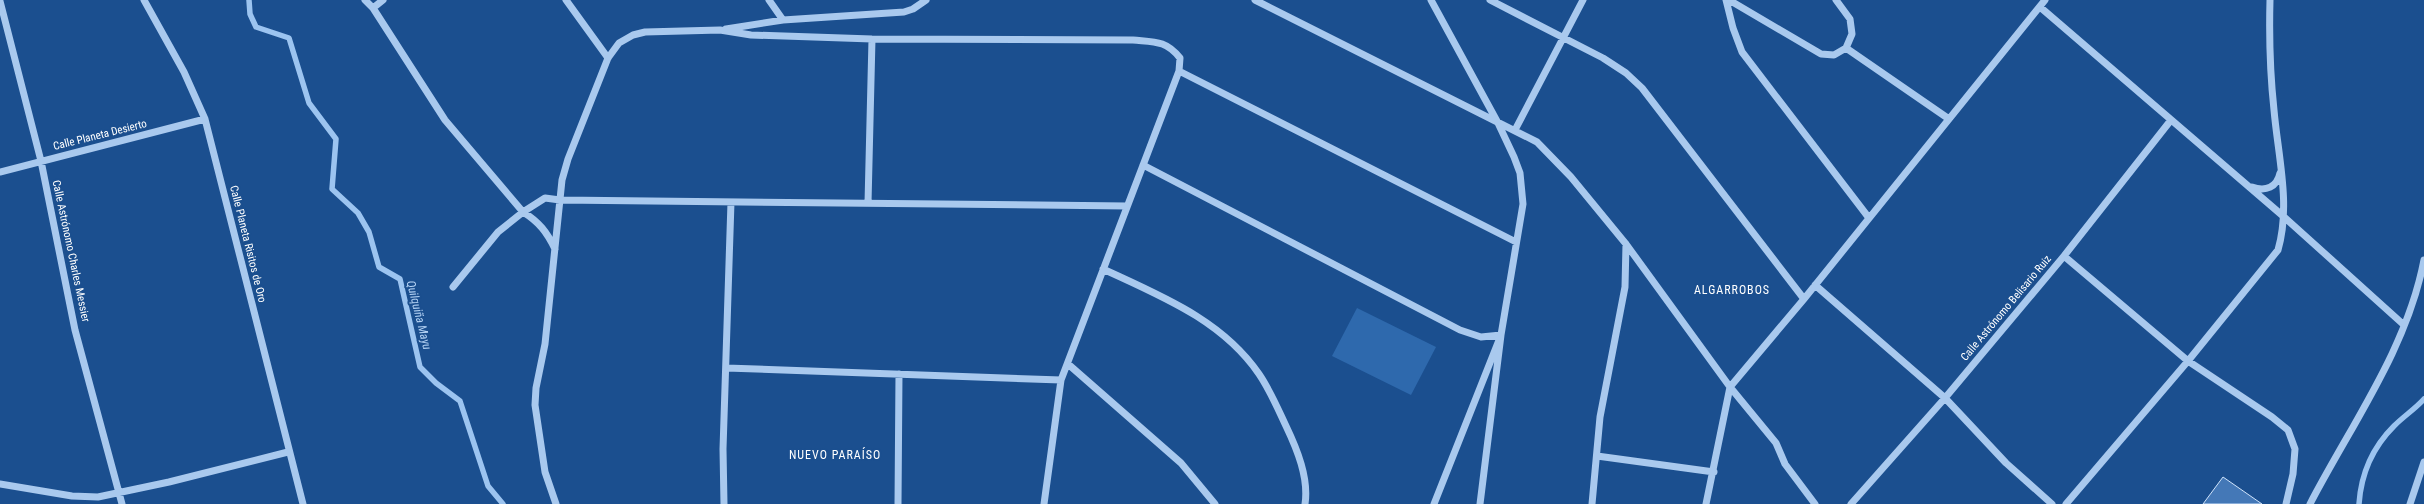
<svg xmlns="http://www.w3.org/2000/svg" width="2424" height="504" font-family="'Roboto Condensed',sans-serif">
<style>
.green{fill:#2e69ad}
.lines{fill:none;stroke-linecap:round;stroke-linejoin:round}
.stream{stroke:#9cc4f0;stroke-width:5.5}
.building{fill:#4478b7;stroke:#cfe3fa}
.minor{stroke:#a9c9ee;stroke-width:7}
.labels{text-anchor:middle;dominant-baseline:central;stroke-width:4;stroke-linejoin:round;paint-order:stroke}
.street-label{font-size:11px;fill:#fff;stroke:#1b4f8f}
.neighbourhood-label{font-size:12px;letter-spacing:1px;fill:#fff;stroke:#1b4f8f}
.water-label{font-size:12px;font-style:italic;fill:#b5d3f5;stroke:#1b4f8f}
</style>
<rect width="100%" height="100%" fill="#1b4f8f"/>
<path class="green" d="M1357 308 1436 347 1411 395 1332 356Z"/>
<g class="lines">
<path class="stream" d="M249 0 250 14 256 27 289 38 309 103 336 139 332 189 358 213 369 232 379 267 400 279 420 367 436 383 460 401 488 486 503 504
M2359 504C2361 474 2373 447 2394 426 2404 416 2415 409 2424 399"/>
</g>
<path class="building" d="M2223 477 2262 504H2203Z"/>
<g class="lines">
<path class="minor" d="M144 0 184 72 205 119 303 504
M365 0 373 8 445 120 523 212C539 222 547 232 555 249
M566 0 608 58
M769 0 783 20
M1255 0 1537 142 1571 177 1626 244 1730 387 1776 443 1785 464 1815 504
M1431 0 1498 123 1514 157 1520 173 1523 204 1501 335 1480 504
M1490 0 1603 58 1626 73 1642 88 1804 299
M1726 0 1733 28 1742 52 1869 218
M1729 0 1821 54 1834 55 1846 48 1852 34 1850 19 1836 0
M0 1 41 161 75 330 122 504
M2040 7 2283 216 2404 325
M373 8 383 0
M726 29 783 20 904 12 913 9 926 0
M1846 48 1949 119
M1515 130 1583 0
M1143 165 1460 330 1481 337 1501 335 1434 504
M0 172 205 119
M2252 187C2266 192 2277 187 2280 173
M868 203 872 39
M2064 256 2188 361 2272 417 2288 430 2295 449 2293 474 2286 504
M1103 269C1161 296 1222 320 1259 374 1270 390 1278 409 1286 426 1297 449 1309 478 1305 504
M1815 285 1945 398 2006 463 2052 504
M453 287 498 232 523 212 545 198 560 200 1127 206
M1068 364 1181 463 1215 504
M726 368 1061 380
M1597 456 1714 472
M0 484 72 496 98 497 169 482 288 452
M556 504 545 472 535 405 536 388 545 344 562 180 568 159 608 58 619 43 633 35 645 32 720 30 751 35 872 39 1133 40C1154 42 1166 40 1180 58L1179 71 1516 242
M724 504 723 449 731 202
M898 504 899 374
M1044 504 1061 380 1179 71
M1592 504 1600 417 1625 287 1626 244
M1706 504 1730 387 1804 299 2045 0
M1851 504 1945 398 2064 256 2171 120
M2066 504 2188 361 2278 250C2291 205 2278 156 2274 110 2270 73 2269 37 2270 0
M2310 504C2351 425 2407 349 2424 260
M2410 504 2424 462"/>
</g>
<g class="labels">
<g class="street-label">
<text transform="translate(100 135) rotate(-14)">Calle Planeta Desierto</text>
<text transform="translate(248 244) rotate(76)">Calle Planeta Risitos de Oro</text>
<text transform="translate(71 251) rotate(78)">Calle Astrónomo Charles Messier</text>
<text transform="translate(2006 308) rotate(-50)">Calle Astrónomo Belisario Ruiz</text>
</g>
<g class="neighbourhood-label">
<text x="1732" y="290">ALGARROBOS</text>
<text x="835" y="455">NUEVO PARAÍSO</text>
</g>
<g class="water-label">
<text transform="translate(419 315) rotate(76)">Quilquiña Mayu</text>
</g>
</g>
</svg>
